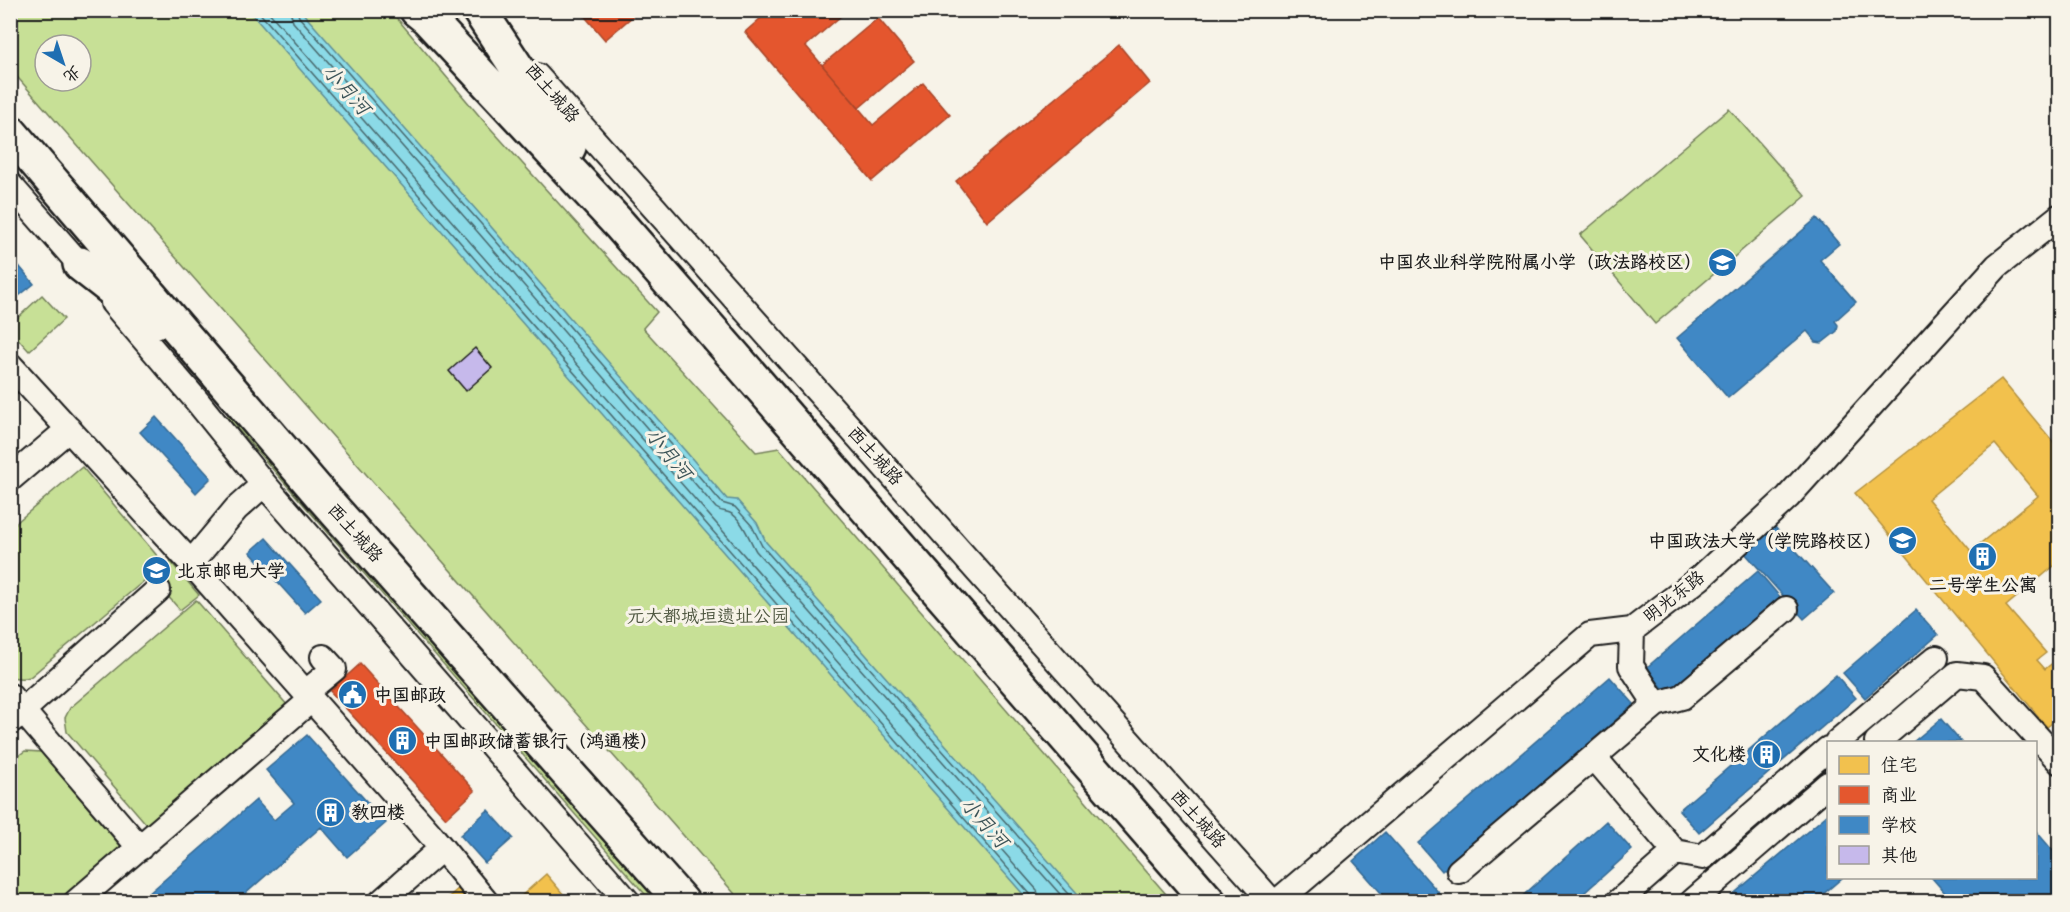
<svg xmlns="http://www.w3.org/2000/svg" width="2070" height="912" font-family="'Balsamiq Sans','LXGW WenKai TC',sans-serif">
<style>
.green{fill:#c7e096;stroke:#727e59;stroke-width:1.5;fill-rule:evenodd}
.water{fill:#8bdae7;stroke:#5f8e96;stroke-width:1.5}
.homes{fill:#f2c14e;stroke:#b2903f;stroke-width:1.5;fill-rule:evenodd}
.shops{fill:#e4572e;stroke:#a84529;stroke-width:1.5}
.schools{fill:#3f88c5;stroke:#346892;stroke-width:1.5}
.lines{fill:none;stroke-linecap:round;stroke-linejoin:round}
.shore{stroke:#48686d;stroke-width:1.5}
.building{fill:#c6b9eb;stroke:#1c1c1c;stroke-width:1.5}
.minor-casing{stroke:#1c1c1c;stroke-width:28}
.highway-casing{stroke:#1c1c1c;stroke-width:38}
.minor{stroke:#f7f3e8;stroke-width:24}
.highway{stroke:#f7f3e8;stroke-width:33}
.labels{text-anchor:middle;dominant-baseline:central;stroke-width:6;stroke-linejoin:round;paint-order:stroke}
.street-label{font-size:18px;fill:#1c1c1c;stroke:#f7f3e8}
.poi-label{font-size:18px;font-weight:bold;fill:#1c1c1c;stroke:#f7f3e8;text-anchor:start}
.park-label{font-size:18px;fill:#4f5741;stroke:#f7f3e8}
.water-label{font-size:20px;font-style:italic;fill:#3d5559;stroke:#f7f3e8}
</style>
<rect width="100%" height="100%" fill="#f7f3e8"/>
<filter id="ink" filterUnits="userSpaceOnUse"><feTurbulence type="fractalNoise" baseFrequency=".0167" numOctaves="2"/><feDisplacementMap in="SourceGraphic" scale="12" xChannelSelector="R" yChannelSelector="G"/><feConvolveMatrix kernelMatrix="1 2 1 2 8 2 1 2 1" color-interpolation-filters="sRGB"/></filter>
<g filter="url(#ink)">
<path class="green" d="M390 10 482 119 657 312 643 328 756 452 779 448 1172 901H741L11 70 10 11ZM45 45H81V81H45Z
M1729 109 1806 196 1655 324 1580 235Z
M42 295 64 319 29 351 11 331V324Z
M226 416 235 417 662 901H651Z
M82 467 164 564 30 677C23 679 17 679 10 676L11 527Z
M171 562 199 595 180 610 152 578Z
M196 600 288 706 148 826 67 732 65 718 70 708Z
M25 751 41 752 123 849 59 901 11 902V761Z"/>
<path class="water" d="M249 11H301L486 221 727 499 737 500 757 523 766 542 1084 901H1029Z"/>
<path class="homes" d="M2001 379 2060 450V561L2006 606 2046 653 2037 660 2045 669 2060 657V717L2047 727 1855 493ZM1995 444 2038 496 1971 551 1928 499Z
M546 874 570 902H518L517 900Z
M459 888 471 902H443Z"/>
<path class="shops" d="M583 10H640L605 40 581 12Z
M770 10H848L806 46 873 125 923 83 950 115 872 181 745 32Z
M878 18 914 61 859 108 822 65Z
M1119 45 1150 83 987 222 956 181Z
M360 664 475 791 446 818 330 691Z"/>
<path class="schools" d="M1817 218 1839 244 1820 260 1856 302 1835 321 1838 325 1837 331 1822 343 1816 342 1807 331 1728 398 1677 338Z
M10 255 34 284 10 303Z
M156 417 211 478 196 493 140 432Z
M1774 526 1834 593 1804 619 1744 552Z
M266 538 321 599 305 613 250 552Z
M1758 571 1780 597 1668 694 1646 668Z
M1916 610 1938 635 1865 698 1843 673Z
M1836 675 1856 698 1699 833 1679 810Z
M1610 677 1634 704 1442 871 1418 843Z
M1941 719 1961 742H1913Z
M307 735 386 823 347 857 321 827 236 902H139L256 800 274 820 294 803 266 770Z
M488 810 513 838 485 863 460 835Z
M1828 814V878H1842L1814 902H1724Z
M1606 821 1632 850 1574 902H1516Z
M2036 831 2060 859V902H1953L1932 878H2036Z
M1385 832 1447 902H1389L1353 861Z"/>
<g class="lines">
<path class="shore" d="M257 10 1031 895 1033 902
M267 10 1037 890 1040 902
M290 10 293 22 476 230 716 508C721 512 725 511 730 513 742 518 750 541 756 551L1067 902
M297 10 299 17 482 225 722 503 735 507 752 526 762 546 1076 902"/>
</g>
<path class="building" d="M475 348 492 368 466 391 449 371Z"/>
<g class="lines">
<defs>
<path id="minor" d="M537 76 1272 902
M10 185 90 276
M113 303 197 401 264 484 628 902
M10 365 191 563 431 835 486 902
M10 479 69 429
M191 563 236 509 264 484
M305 693 334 669 323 657
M10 696 140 848
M1656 704 1682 697 1786 609
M12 720 158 590
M1837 742 1936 658
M1877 742 1957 674 1983 677 2060 762
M1594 757 1675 852 1703 857 1828 749
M1459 871 1656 704 1631 666 1632 630
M76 902 311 700
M381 902 442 848
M1277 902 1590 635 1632 630 1700 578 1788 497 1997 266 2060 216
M1618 902 1675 852
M1692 902 1828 784"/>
<path id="highway" d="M417 10 427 18 619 224 1209 902
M479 10 569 147
M10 132 321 495 682 902
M80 264 154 322"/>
</defs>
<use href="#minor" class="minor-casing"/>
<use href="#highway" class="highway-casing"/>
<use href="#minor" class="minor"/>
<use href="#highway" class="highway"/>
</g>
</g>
<defs>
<symbol id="school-disc" viewBox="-11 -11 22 22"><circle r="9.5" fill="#1f6fb2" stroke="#f7f3e8"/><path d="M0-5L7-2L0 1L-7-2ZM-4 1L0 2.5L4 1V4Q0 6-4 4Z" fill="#fff"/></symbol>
<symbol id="university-disc" viewBox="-11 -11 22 22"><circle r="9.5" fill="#1f6fb2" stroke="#f7f3e8"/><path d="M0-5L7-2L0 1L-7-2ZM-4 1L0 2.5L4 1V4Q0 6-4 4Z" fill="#fff"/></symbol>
<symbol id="building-disc" viewBox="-11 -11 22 22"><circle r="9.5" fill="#1f6fb2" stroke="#f7f3e8"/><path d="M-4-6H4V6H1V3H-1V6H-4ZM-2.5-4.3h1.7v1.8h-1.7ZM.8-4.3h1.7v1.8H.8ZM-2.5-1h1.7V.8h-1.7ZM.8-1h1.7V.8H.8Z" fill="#fff"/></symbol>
<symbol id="civic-disc" viewBox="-11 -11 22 22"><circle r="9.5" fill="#1f6fb2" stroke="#f7f3e8"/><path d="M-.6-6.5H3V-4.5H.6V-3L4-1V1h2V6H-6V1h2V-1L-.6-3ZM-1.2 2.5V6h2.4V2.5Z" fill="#fff"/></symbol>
</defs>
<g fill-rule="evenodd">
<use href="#school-disc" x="1706" y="246" width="33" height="33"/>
<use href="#university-disc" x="1886" y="524" width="33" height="33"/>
<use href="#building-disc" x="1966" y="540" width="33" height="33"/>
<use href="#university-disc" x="140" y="554" width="33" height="33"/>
<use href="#civic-disc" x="336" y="678" width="33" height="33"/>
<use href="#building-disc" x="386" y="724" width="33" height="33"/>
<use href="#building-disc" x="1750" y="738" width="33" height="33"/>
<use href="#building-disc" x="314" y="796" width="33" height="33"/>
</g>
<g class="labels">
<g class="street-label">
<text transform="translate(552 93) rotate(49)">西土城路</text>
<text transform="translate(875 456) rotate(48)">西土城路</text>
<text transform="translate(355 533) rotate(48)">西土城路</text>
<text transform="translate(1674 597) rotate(-38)">明光东路</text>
<text transform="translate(1198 819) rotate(48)">西土城路</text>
</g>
<g class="poi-label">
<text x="1702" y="262" text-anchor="end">中国农业科学院附属小学（政法路校区）</text>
<text x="1882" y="541" text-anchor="end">中国政法大学（学院路校区）</text>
<text x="177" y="571">北京邮电大学</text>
<text x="1983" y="585" text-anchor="middle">二号学生公寓</text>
<text x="374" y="695">中国邮政</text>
<text x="424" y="741">中国邮政储蓄银行（鸿通楼）</text>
<text x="1746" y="754" text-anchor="end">文化楼</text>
<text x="351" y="812">教四楼</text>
</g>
<g class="park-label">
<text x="708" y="616">元大都城垣遗址公园</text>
</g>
<g class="water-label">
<text transform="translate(346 90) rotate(48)">小月河</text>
<text transform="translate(668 454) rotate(51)">小月河</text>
<text transform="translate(984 823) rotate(48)">小月河</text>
</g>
</g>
<rect width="2070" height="912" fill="none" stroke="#f7f3e8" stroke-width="36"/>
<rect x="18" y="18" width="2034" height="876" fill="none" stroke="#1c1c1c" stroke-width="2" filter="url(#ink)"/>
<rect x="1827" y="741" width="210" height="138" fill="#f7f3e8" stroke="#9f9d96" stroke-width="1.5"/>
<rect x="1839" y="756" width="30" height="18" fill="#f2c14e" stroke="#9f9d96" stroke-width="1.5"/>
<text x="1881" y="771" font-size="18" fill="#1c1c1c">住宅</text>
<rect x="1839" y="786" width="30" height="18" fill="#e4572e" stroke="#9f9d96" stroke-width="1.5"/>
<text x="1881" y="801" font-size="18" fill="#1c1c1c">商业</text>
<rect x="1839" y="816" width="30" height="18" fill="#3f88c5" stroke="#9f9d96" stroke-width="1.5"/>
<text x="1881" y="831" font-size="18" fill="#1c1c1c">学校</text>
<rect x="1839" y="846" width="30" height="18" fill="#c6b9eb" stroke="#9f9d96" stroke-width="1.5"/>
<text x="1881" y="861" font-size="18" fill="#1c1c1c">其他</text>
<g transform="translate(63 63) rotate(141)"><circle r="28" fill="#f7f3e8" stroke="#9f9d96" stroke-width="1.5"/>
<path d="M0-4.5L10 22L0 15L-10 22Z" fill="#1f6fb2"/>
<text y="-9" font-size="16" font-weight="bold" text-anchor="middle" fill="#1c1c1c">北</text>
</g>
</svg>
